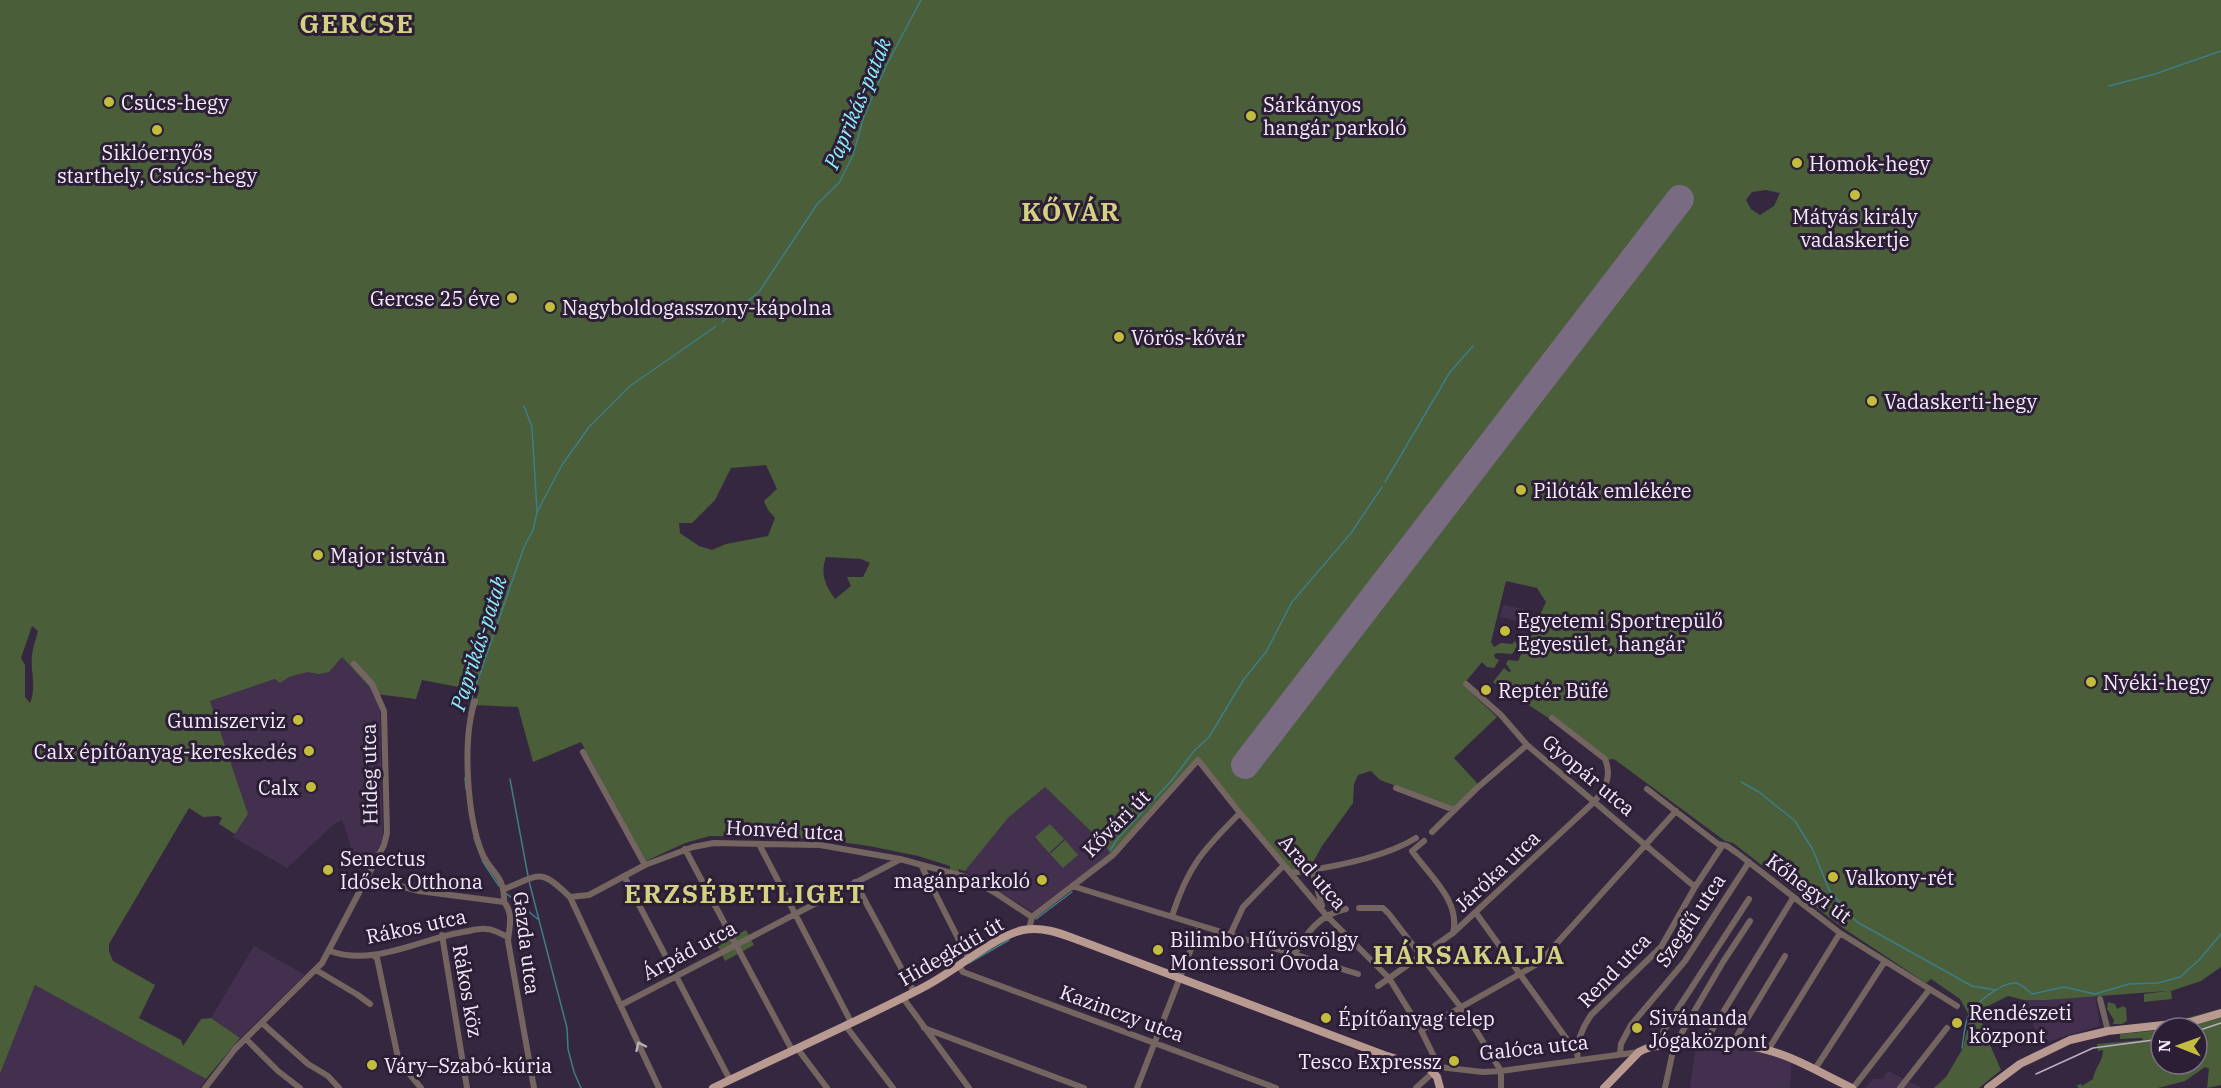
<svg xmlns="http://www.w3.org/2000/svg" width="2221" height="1088" font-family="'IBM Plex Serif',serif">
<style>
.built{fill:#43304e}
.green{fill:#495e39;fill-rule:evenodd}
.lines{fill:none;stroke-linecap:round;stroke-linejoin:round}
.stream{stroke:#3e7d85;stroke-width:1.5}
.runway{stroke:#786b82;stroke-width:28}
.minor{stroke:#746560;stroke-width:6}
.major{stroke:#b99a91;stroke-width:8}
.tram{stroke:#bbafc3;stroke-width:1.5}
.oneway{stroke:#bbafb6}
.poi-dot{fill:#c3bd3e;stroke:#2c1e35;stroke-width:2}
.labels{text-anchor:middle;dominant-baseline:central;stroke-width:6;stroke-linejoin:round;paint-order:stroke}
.poi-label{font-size:20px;fill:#f5ebfc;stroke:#2c1e35;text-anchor:start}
.street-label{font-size:20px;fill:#f5ebfc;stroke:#2c1e35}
.water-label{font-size:21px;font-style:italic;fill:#8cf0fd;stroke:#2c1e35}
.district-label{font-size:26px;font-weight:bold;letter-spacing:1.5px;fill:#d4d183;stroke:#2c1e35}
</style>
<rect width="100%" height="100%" fill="#362740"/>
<path class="built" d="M1503 605 1524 609 1521 622 1500 617Z
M342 657 376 694 380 710 383 839 366 872 359 866 354 856 342 820 333 825 287 868 233 837 248 814 210 701Z
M1045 787 1101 841 1111 854 1033 912 965 871 1008 818Z
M254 946 305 975 240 1038 211 1018Z
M35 985 206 1079 199 1088H0V1074Z
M2095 996 2100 1026 2061 1037 2041 1045 2024 1000H2047Z
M1719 1044 1792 1058 1790 1088H1690L1696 1045Z
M1888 1071 1922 1088H1865L1873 1079H1882Z"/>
<path class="green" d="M0 0H2221V967L2201 981 2171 991 2172 999 2144 1002V994L2167 991 2047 1000H2024L2008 996 1978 1011 1987 1038 2001 1070 1979 1088H1934L1946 1077 1963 1048 1970 1017 1960 999 1931 979 1926 983 1843 928 1733 843 1725 841 1614 759 1605 760 1550 719 1493 682 1504 668 1509 672 1511 671 1506 664 1508 660 1518 661 1546 602 1537 588 1506 581 1491 642 1494 647 1501 643 1512 644 1515 641 1518 646 1512 654 1497 653 1494 655 1495 658 1499 660 1494 668 1487 667 1482 662 1463 685 1497 717 1454 758 1478 784 1454 808 1380 780 1371 771 1358 775 1354 784 1353 803 1322 846 1311 866 1291 871 1198 757 1111 854 1101 841 1045 787 1008 818 965 871 958 869 960 874 950 870V866L918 856 869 846 818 839 759 837 710 836 685 843 646 861 581 742 533 762 518 707 474 705 479 691 422 680 416 699 376 694 342 657 329 672 319 674 307 672 289 677 280 683 275 679 210 701 248 814 235 834 219 824 222 818 218 816 203 817 189 808 109 944V951L113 961 155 985 139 1018 181 1040 183 1046 201 1019 211 1018 240 1038 206 1079 35 985 0 1074ZM1766 190 1780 193 1774 206 1760 215 1751 209 1746 200 1752 192ZM766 465 777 489 764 501 768 510 775 518 768 536 726 544 712 550 699 546 680 533 679 523H692L715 500 731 468ZM826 557 861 559 870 563 863 577H847L851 586 835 599C825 585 820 574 826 557ZM32 626 38 631C36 639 33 647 32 655 30 670 37 687 30 703L25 697V665L21 658Z
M1050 824 1064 839 1049 853 1035 837Z
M1065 840 1078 855 1063 868 1050 854Z
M746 930 754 945 725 961 717 945Z
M2108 1002 2115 1004 2117 1009 2123 1006 2126 1008 2127 1021 2122 1024H2113L2114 1020 2107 1009Z
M2221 1009V1085L2207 1088 2209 1069 2205 1067 2185 1081 2158 1088H2078L2077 1085 2081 1084 2082 1086 2093 1079C2094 1069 2103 1062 2103 1050L2098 1051 2097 1044 2143 1040 2142 1038 2120 1039V1034L2161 1030V1064H2197V1028H2172L2175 1021Z"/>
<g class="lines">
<path class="stream" d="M2109 86 2155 74 2221 51
M722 322 759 292 818 203 839 183 853 155 864 116 887 64 921 0
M524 406 532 427 537 511
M1385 482 1450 372 1473 346
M469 714 473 694 524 547 533 530 537 512 562 465 589 427 630 386 715 327
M465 778 466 789
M510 779 528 876
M1741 782 1759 792 1795 821 1813 850 1829 890 1857 922 1972 986 1996 990
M474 838 483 862 499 886
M1110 850 1119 837 1172 780 1194 751 1209 737 1244 679 1266 652 1292 602 1351 533 1382 487
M529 881 539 920
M507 894 539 920 567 1028 568 1049 574 1072 581 1088
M1036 919 1072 892
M969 963 1009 940
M1962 1048C1964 1038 1964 1024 1969 1015 1976 1003 2001 982 2016 983 2022 984 2027 990 2032 994L2064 987 2095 994 2129 984 2158 983 2180 977 2199 960 2221 934"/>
<path class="runway" d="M1245 765 1680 199"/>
<path class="minor" d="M1466 684 1501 715 1527 745 1695 887
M475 701C462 739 467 816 482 853 491 874 505 875 504 902 514 914 509 928 508 941L534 1088
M583 752 645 865
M1396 788 1454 810
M1647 789 1718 844 1727 846 1737 853 1840 933 1957 1006
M1432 832 1477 788 1527 745
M1424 841 1412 851C1429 875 1461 901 1453 933
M759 844 851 1022
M685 849 792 1050
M921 865 969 960
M1312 869 1322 906
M1291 873C1328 868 1384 858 1416 838
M624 876 730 1080
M369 878 419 891 504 902
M855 882 914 992
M1072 886 1358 974
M504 889C541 875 539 867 570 897L659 1088
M570 897 589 895 645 865 693 847 714 843 820 845 900 859 966 877 994 892 1032 917
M1359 908H1383L1389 914 1466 1014 1501 1071V1088
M1476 913 1576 1052
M1172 916C1188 866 1203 850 1240 813
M1029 929 1032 917 1113 855 1198 760 1240 813 1326 915 1389 978 1421 1030 1439 1067
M442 935 467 1088
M1230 935 1243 907 1284 865
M330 951C373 967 420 939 463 932 470 931 479 928 486 929 494 929 501 934 508 937
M1294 955C1307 932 1320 914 1346 909
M374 956 377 958 397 1053 402 1065 421 1088
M959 966 963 972 1276 1088
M316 970 358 995 370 1004
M1378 986 1453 933 1595 801C1606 787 1612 776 1605 759L1552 718
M903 998 969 1088
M2100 999 2108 1031
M621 1005 899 860
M262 1023 308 1064 328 1076 339 1088
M845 1025 893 1088
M924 1028 1084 1088
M1421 1030 1539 963 1676 811
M246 1039 278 1071 300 1088
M1732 1044 1785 956
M1703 1045 1793 898
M1658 1046 1657 1041 1749 899
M797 1048 827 1088
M1768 1050 1840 933
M1620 1053 1621 1044 1631 1025 1685 961 1749 862
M1578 1060C1575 1043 1582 1028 1591 1015L1661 947 1695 887 1722 846
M1815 1069 1885 961
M205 1088 235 1049 322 963 384 845 387 833 384 711 372 684 354 664
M1137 1088 1200 926
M1416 1088 1439 1067 1483 1072 1501 1071 1639 1052
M1665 1088 1674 1046 1723 962 1750 921
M1853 1088 1929 990
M1900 1088 1947 1028"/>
<path class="major" d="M713 1088C783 1054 855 1023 924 987 954 972 993 937 1023 930 1044 926 1062 934 1081 941L1384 1055 1430 1069 1437 1077 1440 1088
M1604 1088 1639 1052C1654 1043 1672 1046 1689 1045 1711 1045 1732 1043 1754 1047 1789 1053 1820 1073 1852 1088
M1988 1088 2020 1064 2070 1040 2108 1031 2191 1022 2221 1013"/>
<path class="tram" d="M2197 1031 2221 1023
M2036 1074 2093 1048 2161 1039"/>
</g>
<defs><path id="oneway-chevron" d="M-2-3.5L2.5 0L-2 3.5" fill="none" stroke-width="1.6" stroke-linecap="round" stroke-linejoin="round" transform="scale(1.5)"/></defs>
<use class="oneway" href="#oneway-chevron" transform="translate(640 1046) rotate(-115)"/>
<g class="poi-dot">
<circle cx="109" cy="102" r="6"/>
<circle cx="1251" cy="116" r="6"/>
<circle cx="157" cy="130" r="6"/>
<circle cx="1797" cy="163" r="6"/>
<circle cx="1855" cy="195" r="6"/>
<circle cx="512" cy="298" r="6"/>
<circle cx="550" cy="307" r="6"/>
<circle cx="1119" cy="337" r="6"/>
<circle cx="1872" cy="401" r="6"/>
<circle cx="1521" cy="490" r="6"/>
<circle cx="318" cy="555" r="6"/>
<circle cx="1505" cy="631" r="6"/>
<circle cx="2091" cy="682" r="6"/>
<circle cx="1486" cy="690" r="6"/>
<circle cx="298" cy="720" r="6"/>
<circle cx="309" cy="751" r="6"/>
<circle cx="311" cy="787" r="6"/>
<circle cx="328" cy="870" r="6"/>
<circle cx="1833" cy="877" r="6"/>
<circle cx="1042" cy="880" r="6"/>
<circle cx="1158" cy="950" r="6"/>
<circle cx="1326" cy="1018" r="6"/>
<circle cx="1957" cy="1023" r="6"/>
<circle cx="1637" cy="1028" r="6"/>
<circle cx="1454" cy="1061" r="6"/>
<circle cx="372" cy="1065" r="6"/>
</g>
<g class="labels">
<g class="poi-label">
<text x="121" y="102">Csúcs-hegy</text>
<text x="1263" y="104">Sárkányos<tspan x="1263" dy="23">hangár parkoló</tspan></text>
<text x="157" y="152" text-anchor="middle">Siklóernyős<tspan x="157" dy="23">starthely, Csúcs-hegy</tspan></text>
<text x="1809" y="163">Homok-hegy</text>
<text x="1855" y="216" text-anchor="middle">Mátyás király<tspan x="1855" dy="23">vadaskertje</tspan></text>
<text x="500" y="298" text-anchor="end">Gercse 25 éve</text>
<text x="562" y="307">Nagyboldogasszony-kápolna</text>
<text x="1131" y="337">Vörös-kővár</text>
<text x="1884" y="401">Vadaskerti-hegy</text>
<text x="1533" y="490">Pilóták emlékére</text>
<text x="330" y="555">Major istván</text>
<text x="1517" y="620">Egyetemi Sportrepülő<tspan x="1517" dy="23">Egyesület, hangár</tspan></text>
<text x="2103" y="682">Nyéki-hegy</text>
<text x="1498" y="690">Reptér Büfé</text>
<text x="286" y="720" text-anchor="end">Gumiszerviz</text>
<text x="297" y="751" text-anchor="end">Calx építőanyag-kereskedés</text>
<text x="299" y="787" text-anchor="end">Calx</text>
<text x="340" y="858">Senectus<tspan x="340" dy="23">Idősek Otthona</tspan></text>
<text x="1845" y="877">Valkony-rét</text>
<text x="1030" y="880" text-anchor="end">magánparkoló</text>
<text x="1170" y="939">Bilimbo Hűvösvölgy<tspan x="1170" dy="23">Montessori Óvoda</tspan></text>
<text x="1969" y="1012">Rendészeti<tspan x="1969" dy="23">központ</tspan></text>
<text x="1649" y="1017">Sivánanda<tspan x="1649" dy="23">Jógaközpont</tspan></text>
<text x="1338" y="1018">Építőanyag telep</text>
<text x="1442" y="1061" text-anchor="end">Tesco Expressz</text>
<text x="384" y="1065">Váry–Szabó-kúria</text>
</g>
<g class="street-label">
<text transform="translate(369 774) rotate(-91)">Hideg utca</text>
<text transform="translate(1589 775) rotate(40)">Gyopár utca</text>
<text transform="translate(1116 823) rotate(-45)">Kővári út</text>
<text transform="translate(785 830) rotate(3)">Honvéd utca</text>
<text transform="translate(1497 871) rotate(-43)">Járóka utca</text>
<text transform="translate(1313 872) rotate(49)">Arad utca</text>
<text transform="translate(1809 888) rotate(37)">Kőhegyi út</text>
<text transform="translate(1690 920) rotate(-56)">Szegfű utca</text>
<text transform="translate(416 926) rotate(-12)">Rákos utca</text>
<text transform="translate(527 943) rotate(83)">Gazda utca</text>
<text transform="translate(689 950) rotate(-28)">Árpád utca</text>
<text transform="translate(951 951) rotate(-30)">Hidegkúti út</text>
<text transform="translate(1614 970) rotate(-46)">Rend utca</text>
<text transform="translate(468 991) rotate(80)">Rákos köz</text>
<text transform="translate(1122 1013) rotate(20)">Kazinczy utca</text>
<text transform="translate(1534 1047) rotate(-6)">Galóca utca</text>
</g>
<g class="water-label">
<text transform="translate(857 103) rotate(-67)">Paprikás-patak</text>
<text transform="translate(478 643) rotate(-72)">Paprikás-patak</text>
</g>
<g class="district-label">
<text x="357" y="23">GERCSE</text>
<text x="1071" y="211">KŐVÁR</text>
<text x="745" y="893">ERZSÉBETLIGET</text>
<text x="1469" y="954">HÁRSAKALJA</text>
</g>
</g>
<g transform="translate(2179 1046) rotate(271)"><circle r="28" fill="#2c1e35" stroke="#7c7085" stroke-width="1.5"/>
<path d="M0-4.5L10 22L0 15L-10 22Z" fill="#c3bd3e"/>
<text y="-9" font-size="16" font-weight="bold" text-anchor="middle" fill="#f5ebfc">N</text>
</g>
</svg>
